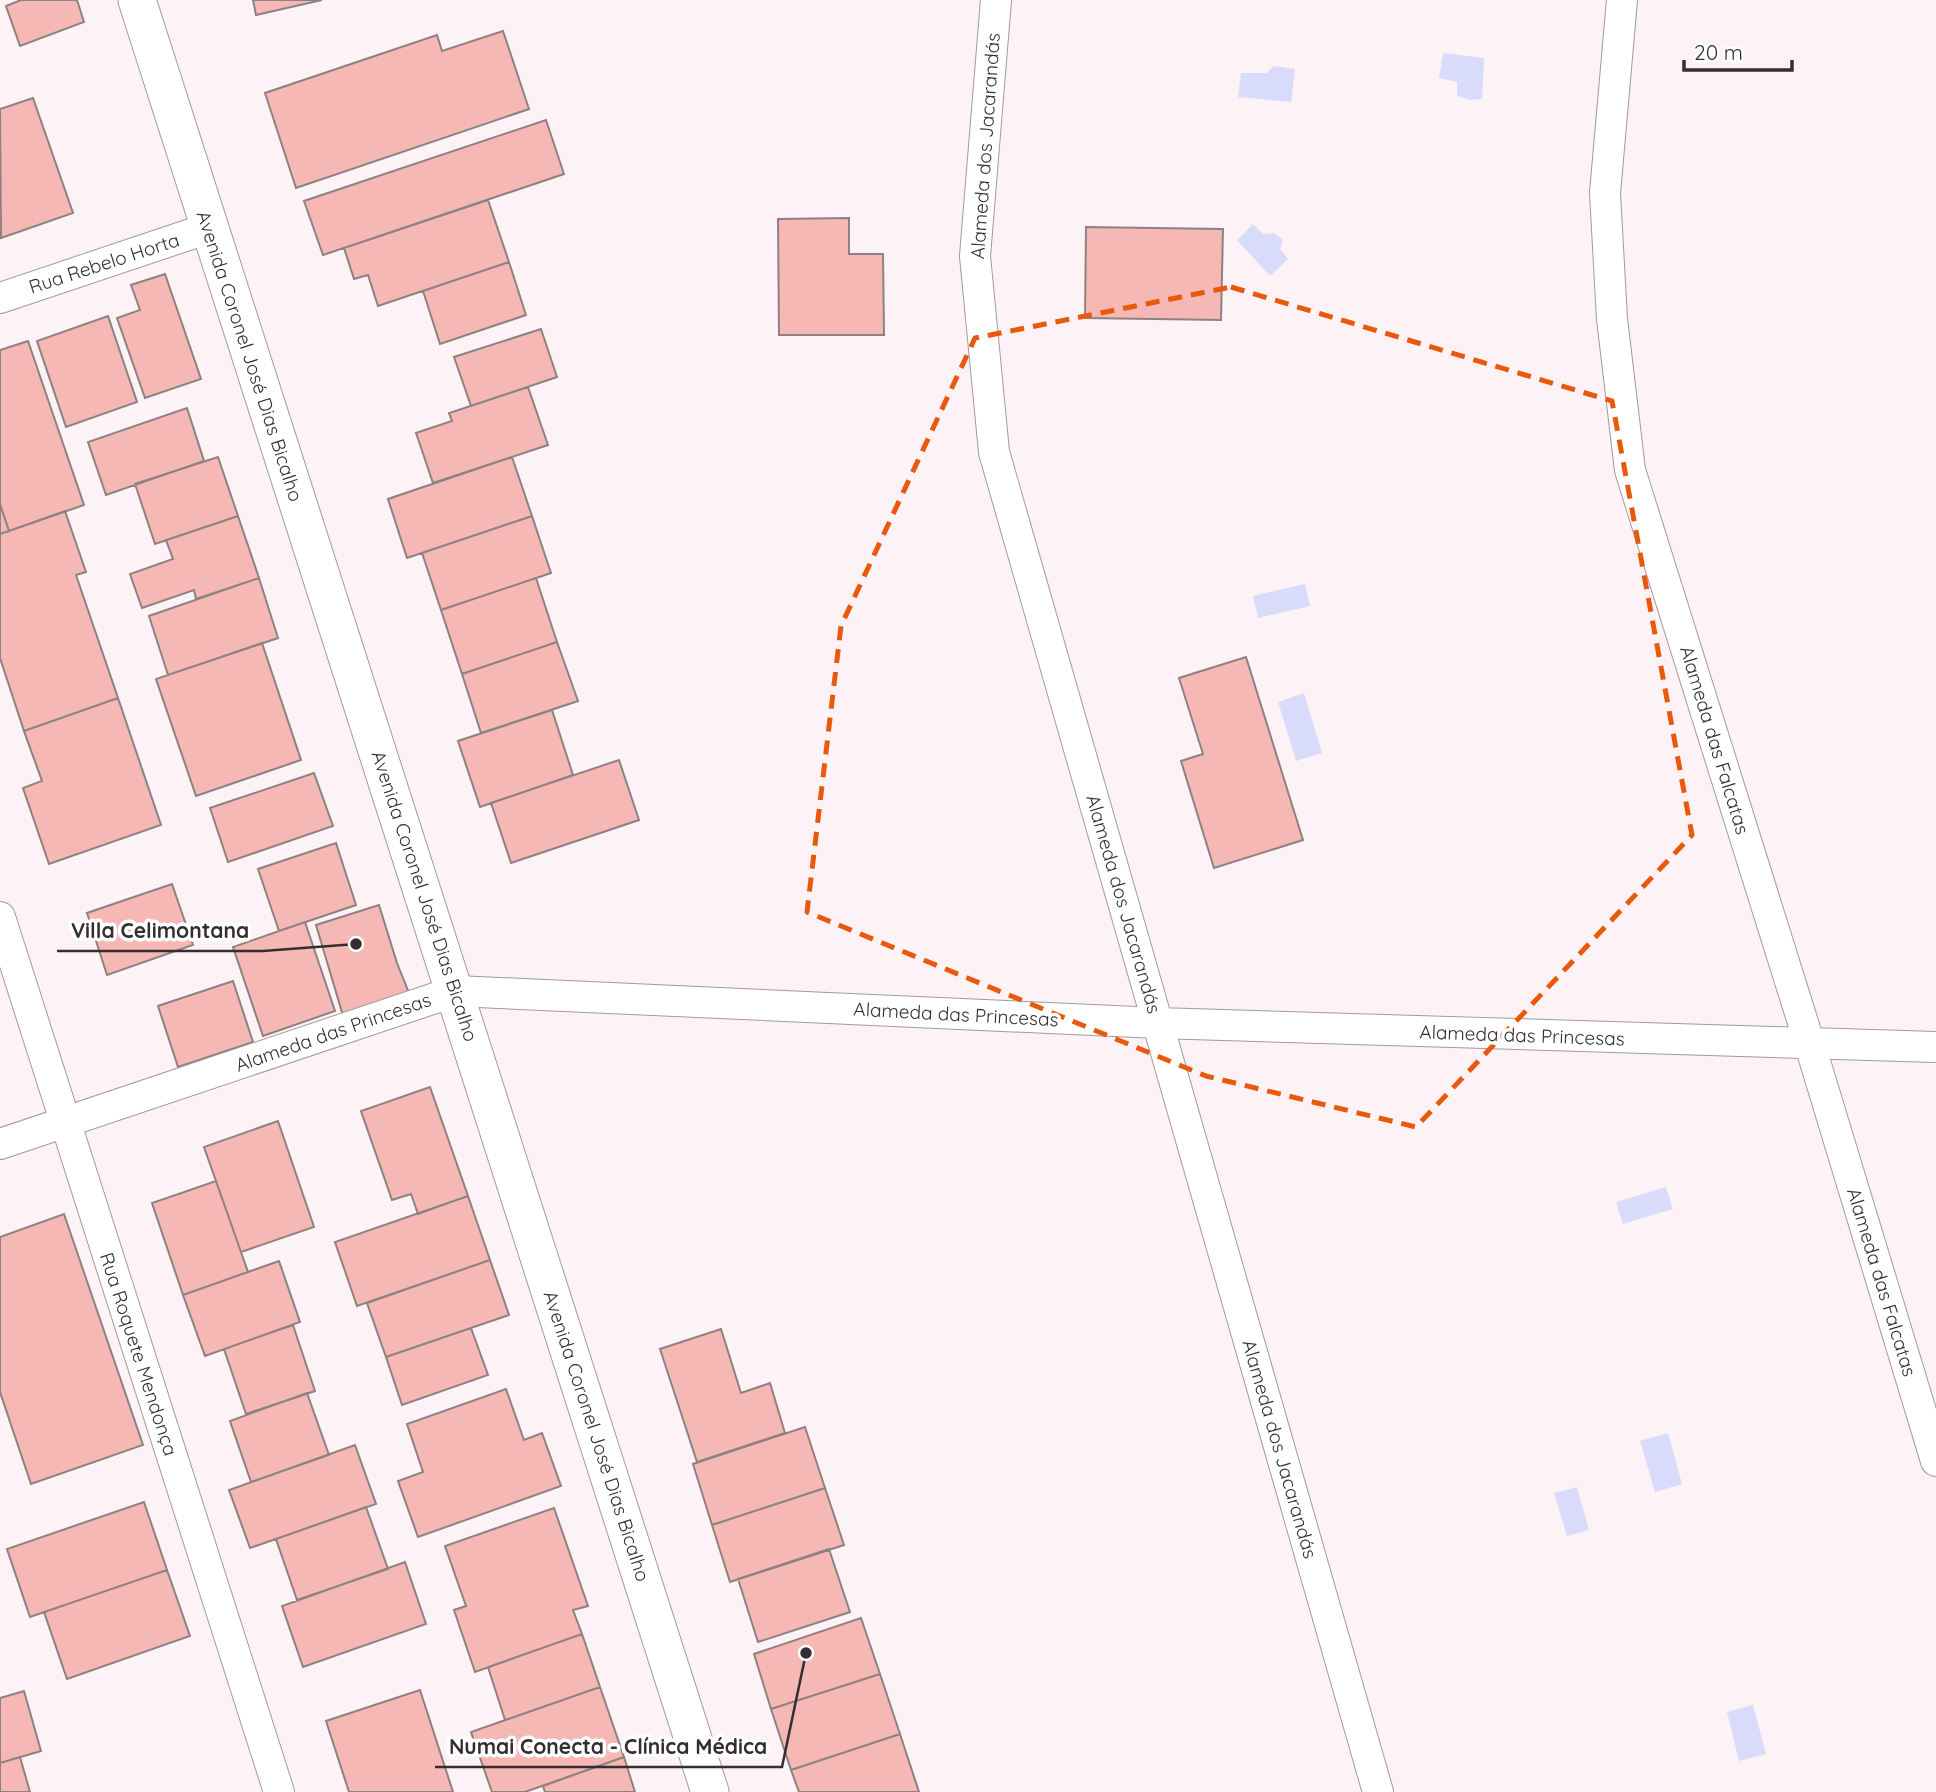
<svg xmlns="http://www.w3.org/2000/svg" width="1936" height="1792" font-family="Quicksand,sans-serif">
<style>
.water{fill:#d8dbfa}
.building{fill:#f6b8b4;stroke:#8d8281;stroke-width:2}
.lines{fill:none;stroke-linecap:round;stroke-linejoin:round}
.minor-casing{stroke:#a3999d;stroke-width:32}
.tertiary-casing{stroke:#a3999d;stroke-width:39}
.minor{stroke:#fff;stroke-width:30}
.tertiary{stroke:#fff;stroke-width:37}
.marked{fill:none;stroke:#e8590c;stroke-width:5;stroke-dasharray:14 9;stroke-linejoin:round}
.labels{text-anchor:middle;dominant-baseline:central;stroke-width:7;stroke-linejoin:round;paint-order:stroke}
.street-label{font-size:19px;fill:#332f31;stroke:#fff}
.leader{fill:none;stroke:#332f31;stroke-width:2.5}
.callout-dot{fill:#332f31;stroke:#fff;stroke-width:2.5}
.callout-label{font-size:21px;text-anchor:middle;font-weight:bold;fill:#332f31;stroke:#fff;stroke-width:7;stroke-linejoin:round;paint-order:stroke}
</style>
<rect width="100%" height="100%" fill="#fdf3f7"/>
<path class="water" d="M1443 53 1484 58 1482 99 1470 100 1457 96V82L1439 78Z
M1273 66 1295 69 1291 102 1238 97 1241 73H1267Z
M1253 224 1263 234 1274 233 1283 240 1280 249 1288 259 1270 276 1237 240Z
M1305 584 1310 606 1258 618 1253 596Z
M1304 693 1322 753 1296 761 1278 702Z
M1666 1187 1673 1209 1623 1224 1616 1202Z
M1668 1433 1682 1484 1655 1492 1640 1441Z
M1577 1487 1589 1530 1567 1536 1554 1493Z
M1753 1705 1766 1754 1739 1761 1727 1712Z"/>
<path class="building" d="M21 0H77L84 22 20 46 6 6Z
M253 0H322L256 15Z
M503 31 529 109 296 188 265 93 437 35 442 51Z
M33 98 73 213 1 238 0 109Z
M546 120 564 174 323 255 304 201Z
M488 200 509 262 378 306 368 275 354 279 344 248Z
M849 218V254H883L884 335H779L778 219Z
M1086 227 1223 229 1221 320 1085 318Z
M509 262 526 315 440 344 423 291Z
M165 274 201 379 145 398 117 318 140 310 131 285Z
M108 316 137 402 66 427 37 341Z
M541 329 557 377 471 406 454 357Z
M28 341 84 505 9 531 0 504V350Z
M528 387 548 445 433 483 416 433 452 421 449 413Z
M187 408 204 461 106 495 88 442Z
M218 457 238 516 155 544 135 484Z
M512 457 532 516 407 558 388 499Z
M0 504 9 531 0 534Z
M65 511 86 572 76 575 118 698 24 731 0 658V534Z
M238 516 259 578 196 599 194 590 142 608 130 574 173 559 166 540Z
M532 516 551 573 441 610 422 553Z
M259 578 278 638 168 675 149 616Z
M536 578 557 642 462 674 441 610Z
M557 642 578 701 481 733 462 674Z
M262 643 301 760 196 796 156 679Z
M1246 657 1303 840 1214 868 1181 761 1203 754 1179 678Z
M118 698 161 825 49 864 23 788 42 781 24 731Z
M552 710 573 775 480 807 458 741Z
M619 760 639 820 511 863 491 803Z
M314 773 333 826 228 862 210 808Z
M336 843 356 905 279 931 258 869Z
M172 884 193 945 107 975 87 913Z
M379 905 397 963 409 993 344 1019 316 925Z
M305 922 335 1011 263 1036 233 947Z
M233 981 253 1042 178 1067 158 1006Z
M430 1087 468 1196 418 1214 411 1194 392 1200 361 1111Z
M278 1121 314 1227 241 1252 204 1147Z
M216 1181 248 1272 183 1295 152 1203Z
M468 1196 490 1260 357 1306 335 1242Z
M64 1214 143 1445 31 1484 0 1392V1237Z
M490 1260 509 1315 386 1357 367 1303Z
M279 1261 300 1322 205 1356 183 1295Z
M293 1325 315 1391 246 1414 224 1349Z
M471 1328 488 1375 402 1405 386 1357Z
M721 1329 741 1393 770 1383 785 1433 697 1462 660 1349Z
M506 1389 524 1440 542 1433 561 1486 418 1537 398 1481 423 1472 407 1424Z
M307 1393 329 1455 251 1482 230 1421Z
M805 1427 825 1488 712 1525 693 1464Z
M355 1445 376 1504 250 1548 229 1490Z
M825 1488 844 1545 730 1582 712 1525Z
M144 1502 167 1570 30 1617 7 1549Z
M366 1507 388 1569 297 1600 276 1539Z
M554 1508 588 1606 573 1610 582 1634 475 1672 454 1610 466 1606 445 1546Z
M829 1549 850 1612 758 1642 738 1579Z
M405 1562 426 1624 303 1667 282 1606Z
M167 1570 190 1636 67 1679 44 1612Z
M861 1618 880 1674 771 1709 754 1654Z
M582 1634 600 1687 505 1720 488 1667Z
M880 1674 900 1734 791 1770 771 1709Z
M600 1687 624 1757 525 1792H492L471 1732Z
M420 1690 453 1792H349L326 1721Z
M24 1691 41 1751 0 1763V1698Z
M900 1734 919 1792H799L791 1770Z
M20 1757 30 1792H0V1763Z
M624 1757 635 1792H545L543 1786Z"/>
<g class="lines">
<defs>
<path id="minor" d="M996 0 975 256 994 452 1378 1792
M1622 0 1605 193 1612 319 1630 470 1810 1045 1936 1461
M0 298 209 228
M0 917 279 1792
M0 1144 456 991 1158 1023 1936 1047"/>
<path id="tertiary" d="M137 0 710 1792"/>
</defs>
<use href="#minor" class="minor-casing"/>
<use href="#tertiary" class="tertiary-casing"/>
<use href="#minor" class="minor"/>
<use href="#tertiary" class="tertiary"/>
</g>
<path class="marked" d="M1231 287 1612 401 1692 835 1416 1127 1206 1076 807 912 841 626 975 338Z"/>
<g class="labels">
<g class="street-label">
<text transform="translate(985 146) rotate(-86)">Alameda dos Jacarandás</text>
<text transform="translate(104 263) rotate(-18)">Rua Rebelo Horta</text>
<text transform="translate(250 356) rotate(72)">Avenida Coronel José Dias Bicalho</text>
<text transform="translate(1715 740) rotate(73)">Alameda das Falcatas</text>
<text transform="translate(425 896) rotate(72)">Avenida Coronel José Dias Bicalho</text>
<text transform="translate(1124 904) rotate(74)">Alameda dos Jacarandás</text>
<text transform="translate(956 1014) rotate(3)">Alameda das Princesas</text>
<text transform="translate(333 1032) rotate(-19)">Alameda das Princesas</text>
<text transform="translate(1522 1035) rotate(2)">Alameda das Princesas</text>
<text transform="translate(1882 1282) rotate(73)">Alameda das Falcatas</text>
<text transform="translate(139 1354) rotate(72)">Rua Roquete Mendonça</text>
<text transform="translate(597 1436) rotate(72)">Avenida Coronel José Dias Bicalho</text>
<text transform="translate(1280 1449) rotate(74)">Alameda dos Jacarandás</text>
</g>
</g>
<path class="leader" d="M356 944L263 951H57M806 1653L782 1767H435"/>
<g class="callout-dot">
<circle cx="356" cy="944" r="7"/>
<circle cx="806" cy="1653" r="7"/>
</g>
<g class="callout-label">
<text x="160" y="938">Villa Celimontana</text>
<text x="608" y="1754">Numai Conecta - Clínica Médica</text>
</g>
<path d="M1684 60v10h108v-10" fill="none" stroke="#332f31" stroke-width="3.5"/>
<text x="1694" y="60" font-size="21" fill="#332f31" stroke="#ffffff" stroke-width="5" paint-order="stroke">20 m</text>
</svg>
